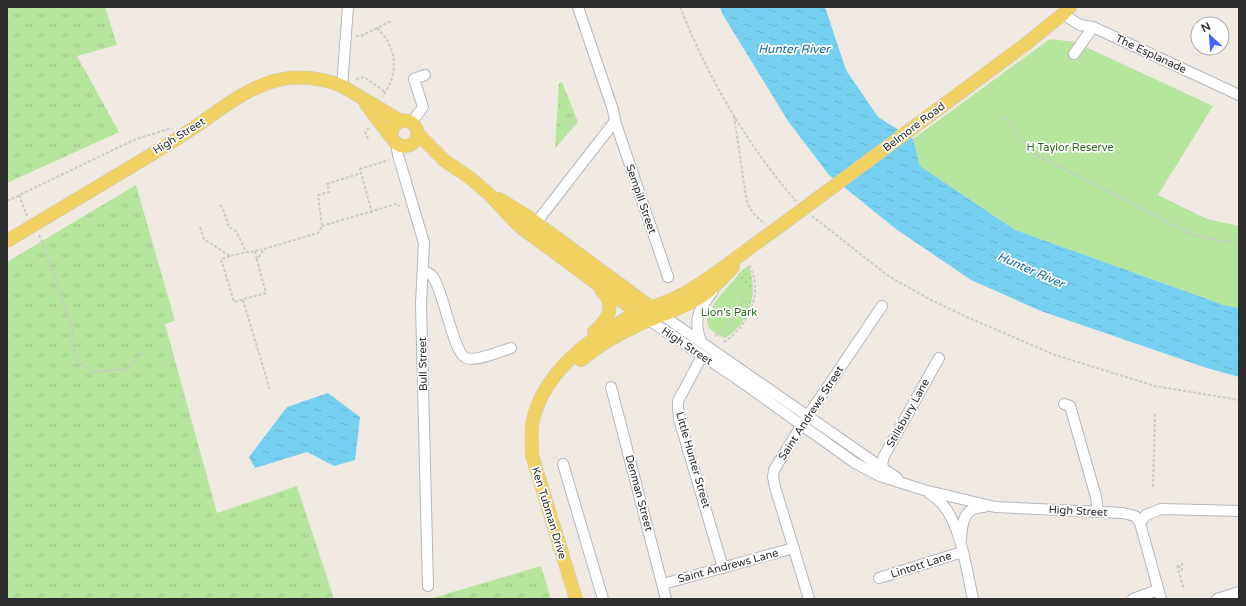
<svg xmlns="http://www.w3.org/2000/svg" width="1246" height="606" font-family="'Varela Round',sans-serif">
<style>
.grass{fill:url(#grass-tufts)}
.park{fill:#b6e59e}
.garden{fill:url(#garden-dots)}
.water{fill:url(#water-ripples)}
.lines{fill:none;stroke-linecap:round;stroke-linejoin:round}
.minor-casing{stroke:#b4b7c1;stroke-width:12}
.major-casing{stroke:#c9c9c9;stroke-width:14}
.path{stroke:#c9c9c9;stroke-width:2;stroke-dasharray:3 2;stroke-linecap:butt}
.minor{stroke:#fff;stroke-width:10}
.major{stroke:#f2d163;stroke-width:13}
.major-bridge-casing{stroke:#c9c9c9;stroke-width:14;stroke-linecap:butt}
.major-bridge{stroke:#f2d163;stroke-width:13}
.labels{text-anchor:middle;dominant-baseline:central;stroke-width:3.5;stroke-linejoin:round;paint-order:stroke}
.street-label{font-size:11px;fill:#2e2e2e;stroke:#fff}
.park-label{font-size:11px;fill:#2c6e1b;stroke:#fff}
.water-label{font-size:12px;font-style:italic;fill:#0d6fa3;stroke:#fff}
</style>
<defs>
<pattern id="grass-tufts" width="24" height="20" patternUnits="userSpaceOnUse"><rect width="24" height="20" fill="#b6e59e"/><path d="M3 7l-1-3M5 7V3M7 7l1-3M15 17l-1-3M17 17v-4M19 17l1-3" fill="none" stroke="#9dc588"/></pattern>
<pattern id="garden-dots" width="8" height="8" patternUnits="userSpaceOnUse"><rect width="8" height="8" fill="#b6e59e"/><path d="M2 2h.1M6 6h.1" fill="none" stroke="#9dc588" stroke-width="1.8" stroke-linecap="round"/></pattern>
<pattern id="water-ripples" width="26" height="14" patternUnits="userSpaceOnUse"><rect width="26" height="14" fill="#75cff0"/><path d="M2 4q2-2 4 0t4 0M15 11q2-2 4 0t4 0" fill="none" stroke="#66b2ce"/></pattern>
</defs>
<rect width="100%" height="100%" fill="#efe9e1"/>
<path class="grass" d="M7 7H105L117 45 77 56 119 132 7 183Z
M562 82 578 122 555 148 559 83Z
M136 185 175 321 165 324 217 513 297 486 334 599H7V262Z
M541 566 551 599H429Z"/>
<path class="park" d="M1050 39 1075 42 1213 106 1158 195 1207 219 1239 226V308L1227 306 1015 230 920 166 913 139Z
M748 266C760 291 749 324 725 338 718 335 707 330 707 321 707 307 737 276 748 266Z"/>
<path class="garden" d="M748 266C754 278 753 291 750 305L748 304 751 292 749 288C746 285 743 285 740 283 731 277 743 270 748 266Z"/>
<path class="water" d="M720 7H825L846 70 878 117 913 139 920 166 1015 230 1224 305 1239 308V377L1207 368 1041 311 971 280 896 229 829 175 788 121 723 15Z
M328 393 360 417 355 460 334 466 307 452 255 468 249 457 287 407Z"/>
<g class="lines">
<defs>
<path id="minor" d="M578 7 613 110 615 121 668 277
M1063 14 1080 25 1093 27 1239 95
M1074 54 1093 27
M342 86 348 7
M411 123 423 107 414 79 425 75
M398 145 397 149 398 155 424 243 421 304 428 586
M532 228 615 121
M423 271C427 272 431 274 433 277 444 292 453 353 466 358 476 362 501 351 511 348
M662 315 897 478
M649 320 736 378 855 463 880 476 924 490 995 507 1123 513 1135 516 1140 523 1161 599
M701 341C692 319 700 308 713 291
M702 356 678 401V407L679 419 723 568
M611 387 666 599
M1064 404 1070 406 1096 497 1098 512
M563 464 603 599
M884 469 882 464 884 456 939 358
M929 493C934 497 939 500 943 505 961 526 967 572 973 599
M1140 523 1146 515 1161 509 1239 511
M961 539C962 522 964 507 984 507
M879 578 962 552
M663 584 794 548
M809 599 775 487 773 477 774 470 801 426 882 306
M1133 599 1158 590
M1217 599 1239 592"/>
<path id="major" d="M1026 44 1063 14 1070 7
M366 104 394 141C405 153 423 142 416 128 408 113 389 123 392 138
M417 133 445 161 469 177 490 195 519 226 603 288 649 320
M129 168C150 155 171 143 192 129 241 95 278 61 342 86L401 121
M499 199 527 216 656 311
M594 332C608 320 617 305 601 290
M581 360C598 346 618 334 638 325 660 315 682 309 702 296 714 288 724 277 733 267
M576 599 532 455C532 445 531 435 532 425 541 375 587 340 629 317 647 308 667 303 685 293 715 276 743 252 772 232"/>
</defs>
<use href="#minor" class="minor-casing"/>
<use href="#major" class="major-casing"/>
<path class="path" d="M680 7C708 77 746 144 796 201
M377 28C397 46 400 75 382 96
M356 36H361L391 21
M356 79 364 77 385 92
M734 116 747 203 753 213 765 224
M1005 118 1035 154 1193 235 1239 244
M368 139 365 132 370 127
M19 195 27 216
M7 201 136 139 172 128
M220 205 223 209 229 227 236 231 246 252
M372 213 360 169 389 160
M812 216 887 275 927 298 969 318 1055 355 1155 386 1239 400
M322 226 396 204 400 206
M200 227 204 239 230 256 246 252H251L262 249
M39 235 42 241 72 327 73 345 79 362 91 372 127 369 142 352
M255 251 257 260
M230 256 221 259 234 302 266 293 257 260 264 249 318 233 322 226 318 195 329 192 327 184 361 173
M243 300 270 390
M715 336C730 327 738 317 744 301L741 295
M724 342C747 327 766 291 748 264
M1153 487 1155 414
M1182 563V570L1180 569 1179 566 1177 565 1184 590"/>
<use href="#minor" class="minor"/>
<use href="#major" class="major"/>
<defs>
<path id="major-bridge" d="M772 232 1026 44
M7 241 129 168"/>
</defs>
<use href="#major-bridge" class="major-bridge-casing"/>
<use href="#major-bridge" class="major-bridge"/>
</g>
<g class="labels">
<g class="street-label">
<text transform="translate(1151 54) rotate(25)">The Esplanade</text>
<text transform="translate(914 127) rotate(-37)">Belmore Road</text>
<text transform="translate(179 136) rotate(-32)">High Street</text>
<text transform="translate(641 199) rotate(71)">Sempill Street</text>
<text transform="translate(687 346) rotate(34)">High Street</text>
<text transform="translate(423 364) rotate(-91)">Bull Street</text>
<text transform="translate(811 413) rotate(-57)">Saint Andrews Street</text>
<text transform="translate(908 413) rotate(-61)">Stillsbury Lane</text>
<text transform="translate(693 460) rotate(74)">Little Hunter Street</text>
<text transform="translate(639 493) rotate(75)">Denman Street</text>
<text transform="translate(1078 511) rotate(3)">High Street</text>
<text transform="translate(549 513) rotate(73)">Ken Tubman Drive</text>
<text transform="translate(921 565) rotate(-18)">Lintott Lane</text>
<text transform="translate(728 566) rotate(-15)">Saint Andrews Lane</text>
</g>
<g class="park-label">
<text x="1070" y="147">H Taylor Reserve</text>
<text x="729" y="312">Lion's Park</text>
</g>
<g class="water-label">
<text x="794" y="49">Hunter River</text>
<text transform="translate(1031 270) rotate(24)">Hunter River</text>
</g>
</g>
<rect width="1246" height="606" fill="none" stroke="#2e2e2e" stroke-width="16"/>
<g transform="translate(1210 36) rotate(334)"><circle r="19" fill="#ffffff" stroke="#ababab"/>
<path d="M0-3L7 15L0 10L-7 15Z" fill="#4264fb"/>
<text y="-6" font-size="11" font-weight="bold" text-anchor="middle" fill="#2e2e2e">N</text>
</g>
</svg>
